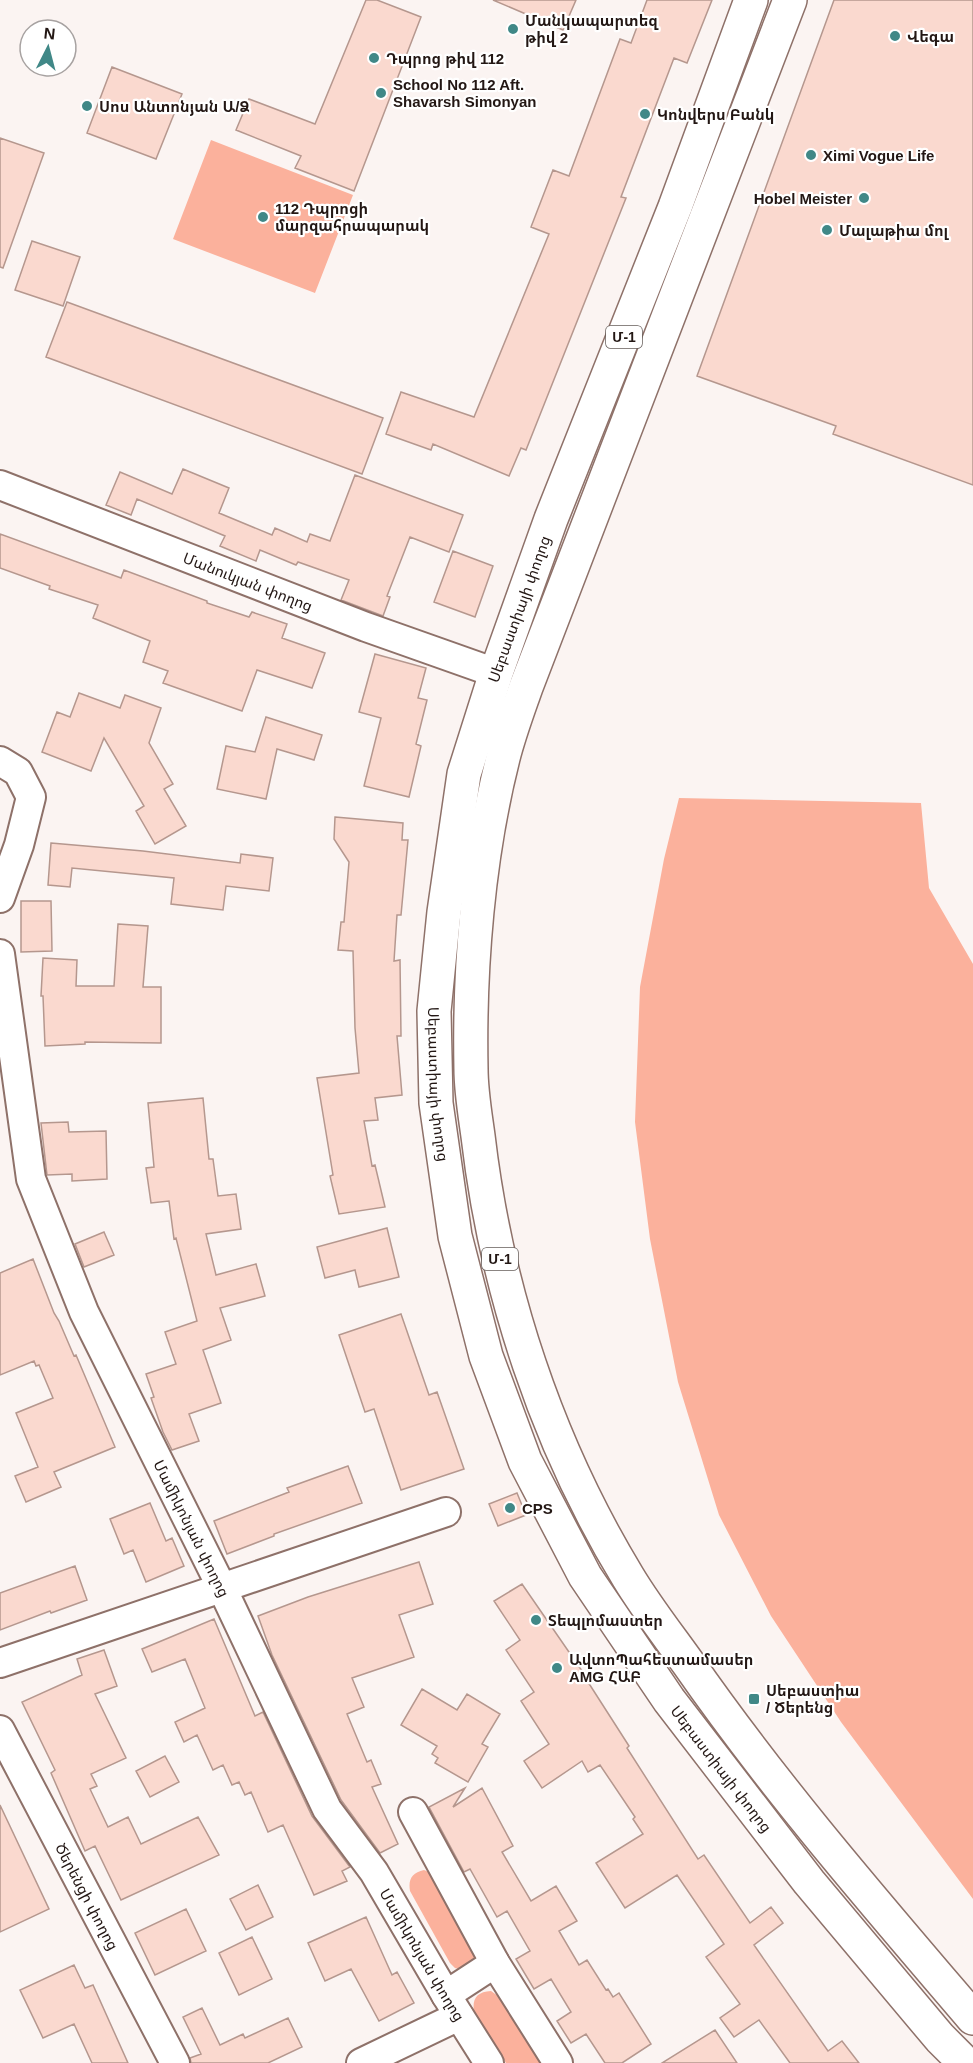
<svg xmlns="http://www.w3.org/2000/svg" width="973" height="2063" font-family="Helvetica,'Noto Sans Armenian',sans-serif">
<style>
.green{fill:#fbb19c}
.building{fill:#fad9cf;stroke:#b5978e;stroke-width:1.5}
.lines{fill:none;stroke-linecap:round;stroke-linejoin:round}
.street-casing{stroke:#8e7169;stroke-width:32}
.primary-casing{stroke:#8e7169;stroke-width:36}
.street{stroke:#fff;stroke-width:28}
.primary{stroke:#fff;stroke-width:33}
.poi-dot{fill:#408887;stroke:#fff;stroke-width:2}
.labels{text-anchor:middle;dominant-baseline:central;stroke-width:4.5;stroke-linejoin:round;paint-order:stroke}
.shield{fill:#fff;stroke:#655d5a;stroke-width:1.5}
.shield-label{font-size:14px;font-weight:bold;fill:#231714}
.poi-label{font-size:15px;font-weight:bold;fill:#231714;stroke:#fff;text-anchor:start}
.street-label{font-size:15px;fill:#231714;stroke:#fff}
</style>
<rect width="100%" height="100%" fill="#fbf4f2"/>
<path class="green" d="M211 140 353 195 315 293 173 239Z
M679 798 921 803 929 888 973 964V1899L841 1722 771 1616 719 1515 678 1382 650 1239 635 1122 640 987 664 859Z
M424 1870 431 1873 476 1955 474 1962 462 1970 455 1968 450 1963 410 1891C408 1879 412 1873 424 1870Z
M491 1991 498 1996 540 2063H506L474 2012C472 1998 477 1992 491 1991Z"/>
<path class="building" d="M366 0H377L421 17 354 191 295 168 301 156 236 130 249 99 315 124Z
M493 0H576L563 30Z
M647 0H712L687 63 674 58 621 197 626 198 526 450 521 448 509 476 433 444 431 450 386 434 401 392 474 417 549 234 531 227 553 170 569 176 620 39 631 43Z
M834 0H973V485L833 434 836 426 697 376Z
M112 67 182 94 156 159 87 133Z
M0 138 44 153 3 268 0 267Z
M32 241 80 257 63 306 15 290Z
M67 302 383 418 362 474 46 357Z
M183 469 229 488 219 513 272 535 275 528 307 542 310 534 330 541 355 475 463 515 449 552 410 537 387 596 390 597 383 616 341 600 349 580 298 562 296 565 260 550 256 561 220 546 225 536 137 499 131 515 106 505 120 472 172 494Z
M0 534 121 578 124 570 207 601V603L249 617 252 612 287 624 282 638 325 653 312 688 257 670 242 711 163 683 168 671 143 662 150 641 93 618 98 605 49 589 50 586 0 568Z
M453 551 493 566 475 617 434 602Z
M375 654 426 668 418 698 427 700 416 744 421 746 409 797 364 786 381 718 359 712Z
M79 693 120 708 125 695 161 708 149 743 173 784 164 789 186 826 155 844 136 811 144 806 104 738 91 771 42 752 57 712 70 717Z
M266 717 322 735 314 760 277 749 266 799 217 789 226 746 255 752Z
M335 817 403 823 402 840H408L401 915H397L394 961 400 960 401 1036H397L402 1095 375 1098 378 1120 364 1121 372 1166 375 1165 385 1207 339 1214 330 1176 333 1175 317 1078 359 1073 355 1028 353 951 338 950 341 922H344L349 862 334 839Z
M51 843 143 851 240 863 241 854 273 858 269 891 226 886 223 910 171 904 174 878 72 868 70 887 48 885Z
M21 901H51L52 951 21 952Z
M118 924 148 926 143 987H161V1043L85 1042V1044L45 1046 43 996H41L43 958 77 960 76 986H114Z
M203 1098 209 1159H213L218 1196 236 1194 241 1229 206 1234 216 1275 256 1264 265 1296 220 1308 231 1340 203 1350 221 1403 189 1414 199 1441 172 1450 163 1432 151 1398 154 1397 146 1374 176 1364 165 1332 197 1321 176 1238 174 1239 169 1201 151 1203 146 1168 154 1167 148 1103Z
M68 1122 69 1132 106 1131 107 1179 72 1181V1174L47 1175 41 1123Z
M387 1228 399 1277 359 1287 355 1270 325 1278 317 1247Z
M104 1232 114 1255 84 1267 75 1244Z
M33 1259 54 1313 59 1321 74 1356 76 1355 115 1447 54 1472 61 1487 26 1502 15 1476 38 1467 16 1413 53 1398 39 1365 36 1366 34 1361 0 1375V1273Z
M401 1314 429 1395 437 1392 464 1469 401 1490 374 1409 365 1412 339 1335Z
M348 1466 362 1503 274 1534V1536L227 1554 214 1521 289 1492 287 1488Z
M517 1493 526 1515 498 1526 489 1504Z
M150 1503 166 1541 172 1538 184 1566 146 1582 133 1550 124 1554 110 1519Z
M419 1562 433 1604 399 1615 414 1657 352 1678 364 1707 347 1714 367 1762 371 1760 381 1784 372 1787 398 1844 380 1853 341 1800 272 1655 258 1616 308 1597Z
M75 1566 87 1600 51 1613 50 1611 0 1630V1593Z
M522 1584 589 1681 588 1682 629 1746 627 1748 698 1859 704 1855 750 1923 771 1907 783 1923 754 1945 828 2051 842 2041 859 2063H790L759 2020 734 2037 720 2018 740 2004 706 1957 724 1944 677 1875 625 1908 596 1863 643 1834 633 1819 635 1817 600 1765 588 1772 582 1761 542 1788 524 1761 549 1744 521 1701 534 1692 506 1650 520 1640 494 1601Z
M214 1619 255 1716 263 1712 312 1816 350 1867 342 1871 347 1881 314 1895 283 1825 268 1832 251 1792 245 1795 239 1782 232 1785 223 1765 213 1770 197 1735 184 1742 175 1722 205 1708 185 1659 152 1672 142 1649Z
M104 1650 117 1686 95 1694 126 1758 91 1774 97 1786 90 1789 108 1827 128 1817 141 1844 198 1817 219 1855 121 1900 95 1846 85 1851 51 1773 55 1770 22 1702 82 1675 77 1659Z
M422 1689 457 1710 467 1694 500 1714 482 1744 488 1747 468 1782 435 1763 438 1758 432 1754 437 1746 401 1725Z
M165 1756 179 1782 150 1797 136 1771Z
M465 1788 453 1807 482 1788 513 1846 502 1852 531 1901 556 1886 577 1921 559 1931 579 1965 587 1960 606 1990 608 1989 613 1997 619 1993 651 2044 622 2063H605L586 2034 571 2043 557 2021 571 2012 551 1979 534 1989 516 1959 530 1951 507 1911 497 1917 470 1869 464 1872 429 1807Z
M0 1805 49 1909 0 1932Z
M258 1885 273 1917 246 1930 230 1899Z
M186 1909 206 1951 155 1975 135 1933Z
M366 1917 392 1975 397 1972 414 2003 379 2021 351 1969 325 1981 308 1943Z
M252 1937 272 1979 239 1995 219 1953Z
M74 1965 85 1988 93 1985 128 2063H92L74 2024 43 2038 20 1990Z
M202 2008 220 2045 243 2034 245 2038 288 2018 302 2047 268 2063H191L190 2058 201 2054 183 2017Z
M715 2030 737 2063H662Z"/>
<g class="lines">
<defs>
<g id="street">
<path id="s1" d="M0 485 366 627 496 673"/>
<path d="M0 761 18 772 31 797 19 845 0 898"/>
<path id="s2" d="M0 954 31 1179 84 1312 222 1588 327 1809 374 1872 446 1995 489 2063"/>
<path d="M0 1663 446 1512"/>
<path id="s3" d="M0 1730 175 2063"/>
<path d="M413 1812 495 1963 558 2063"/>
<path d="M446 1995 495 1963"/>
<path d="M361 2063 459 2016"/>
</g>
<g id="primary">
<path id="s4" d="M751 0 675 207 551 519 496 673 464 774 444 912 434 1011 436 1103 455 1236 486 1356 525 1461 585 1576 669 1700 809 1882 940 2038 965 2063"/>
<path d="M790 0 526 687C518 710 509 734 503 758 478 856 469 968 471 1069 471 1091 475 1114 478 1136 496 1290 547 1444 628 1577 646 1607 668 1635 688 1663 775 1788 874 1902 973 2018"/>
</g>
</defs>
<use href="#street" class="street-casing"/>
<use href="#primary" class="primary-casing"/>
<use href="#street" class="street"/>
<use href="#primary" class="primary"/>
</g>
<g class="poi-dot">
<circle cx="513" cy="29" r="6"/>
<circle cx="895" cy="36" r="6"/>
<circle cx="374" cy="58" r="6"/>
<circle cx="381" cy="93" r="6"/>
<circle cx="87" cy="106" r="6"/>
<circle cx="645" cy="114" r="6"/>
<circle cx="811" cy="155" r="6"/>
<circle cx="864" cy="198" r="6"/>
<circle cx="263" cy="217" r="6"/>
<circle cx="827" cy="230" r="6"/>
<circle cx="510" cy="1508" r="6"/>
<circle cx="536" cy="1620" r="6"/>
<circle cx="557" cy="1668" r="6"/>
<rect x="748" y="1693" width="12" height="12" rx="3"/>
</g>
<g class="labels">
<g class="shield">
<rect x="606" y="326" width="36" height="22" rx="4.5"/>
<rect x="482" y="1248" width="36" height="22" rx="4.5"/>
</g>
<g class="shield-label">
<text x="624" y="337">Մ-1</text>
<text x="500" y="1259">Մ-1</text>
</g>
<g class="poi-label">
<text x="525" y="20">Մանկապարտեզ<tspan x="525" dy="17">թիվ 2</tspan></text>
<text x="907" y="36">Վեգա</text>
<text x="386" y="58">Դպրոց թիվ 112</text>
<text x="393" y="84">School No 112 Aft.<tspan x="393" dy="17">Shavarsh Simonyan</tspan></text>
<text x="99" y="106">Սոս Անտոնյան Ա/Ձ</text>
<text x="657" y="114">Կոնվերս Բանկ</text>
<text x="823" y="155">Ximi Vogue Life</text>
<text x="852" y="198" text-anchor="end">Hobel Meister</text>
<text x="275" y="208">112 Դպրոցի<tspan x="275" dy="17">մարզահրապարակ</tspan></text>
<text x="839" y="230">Մալաթիա մոլ</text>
<text x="522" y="1508">CPS</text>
<text x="548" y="1620">Տեպլոմաստեր</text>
<text x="569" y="1659">ԱվտոՊահեստամասեր<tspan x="569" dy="17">AMG ՀԱԲ</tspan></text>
<text x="766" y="1690">Սեբաստիա<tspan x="766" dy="17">/ Ծերենց</tspan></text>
</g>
<g class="street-label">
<text stroke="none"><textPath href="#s1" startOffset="266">Մանուկյան փողոց</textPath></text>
<text transform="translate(519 609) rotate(-70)">Սեբաստիայի փողոց</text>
<text stroke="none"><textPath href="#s4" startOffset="1138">Սեբաստիայի փողոց</textPath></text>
<text stroke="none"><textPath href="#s2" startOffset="612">Մամիկոնյան փողոց</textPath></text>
<text stroke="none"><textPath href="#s4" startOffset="1893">Սեբաստիայի փողոց</textPath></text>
<text stroke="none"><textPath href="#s3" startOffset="188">Ծերենցի փողոց</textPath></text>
<text stroke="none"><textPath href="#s2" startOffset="1098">Մամիկոնյան փողոց</textPath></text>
</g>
</g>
<g transform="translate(48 48) rotate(6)"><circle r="28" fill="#ffffff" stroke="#a7a2a1" stroke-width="1.5"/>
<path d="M0-4.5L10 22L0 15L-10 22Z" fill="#408887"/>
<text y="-9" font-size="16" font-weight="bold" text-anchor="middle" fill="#231714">N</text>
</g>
</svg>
